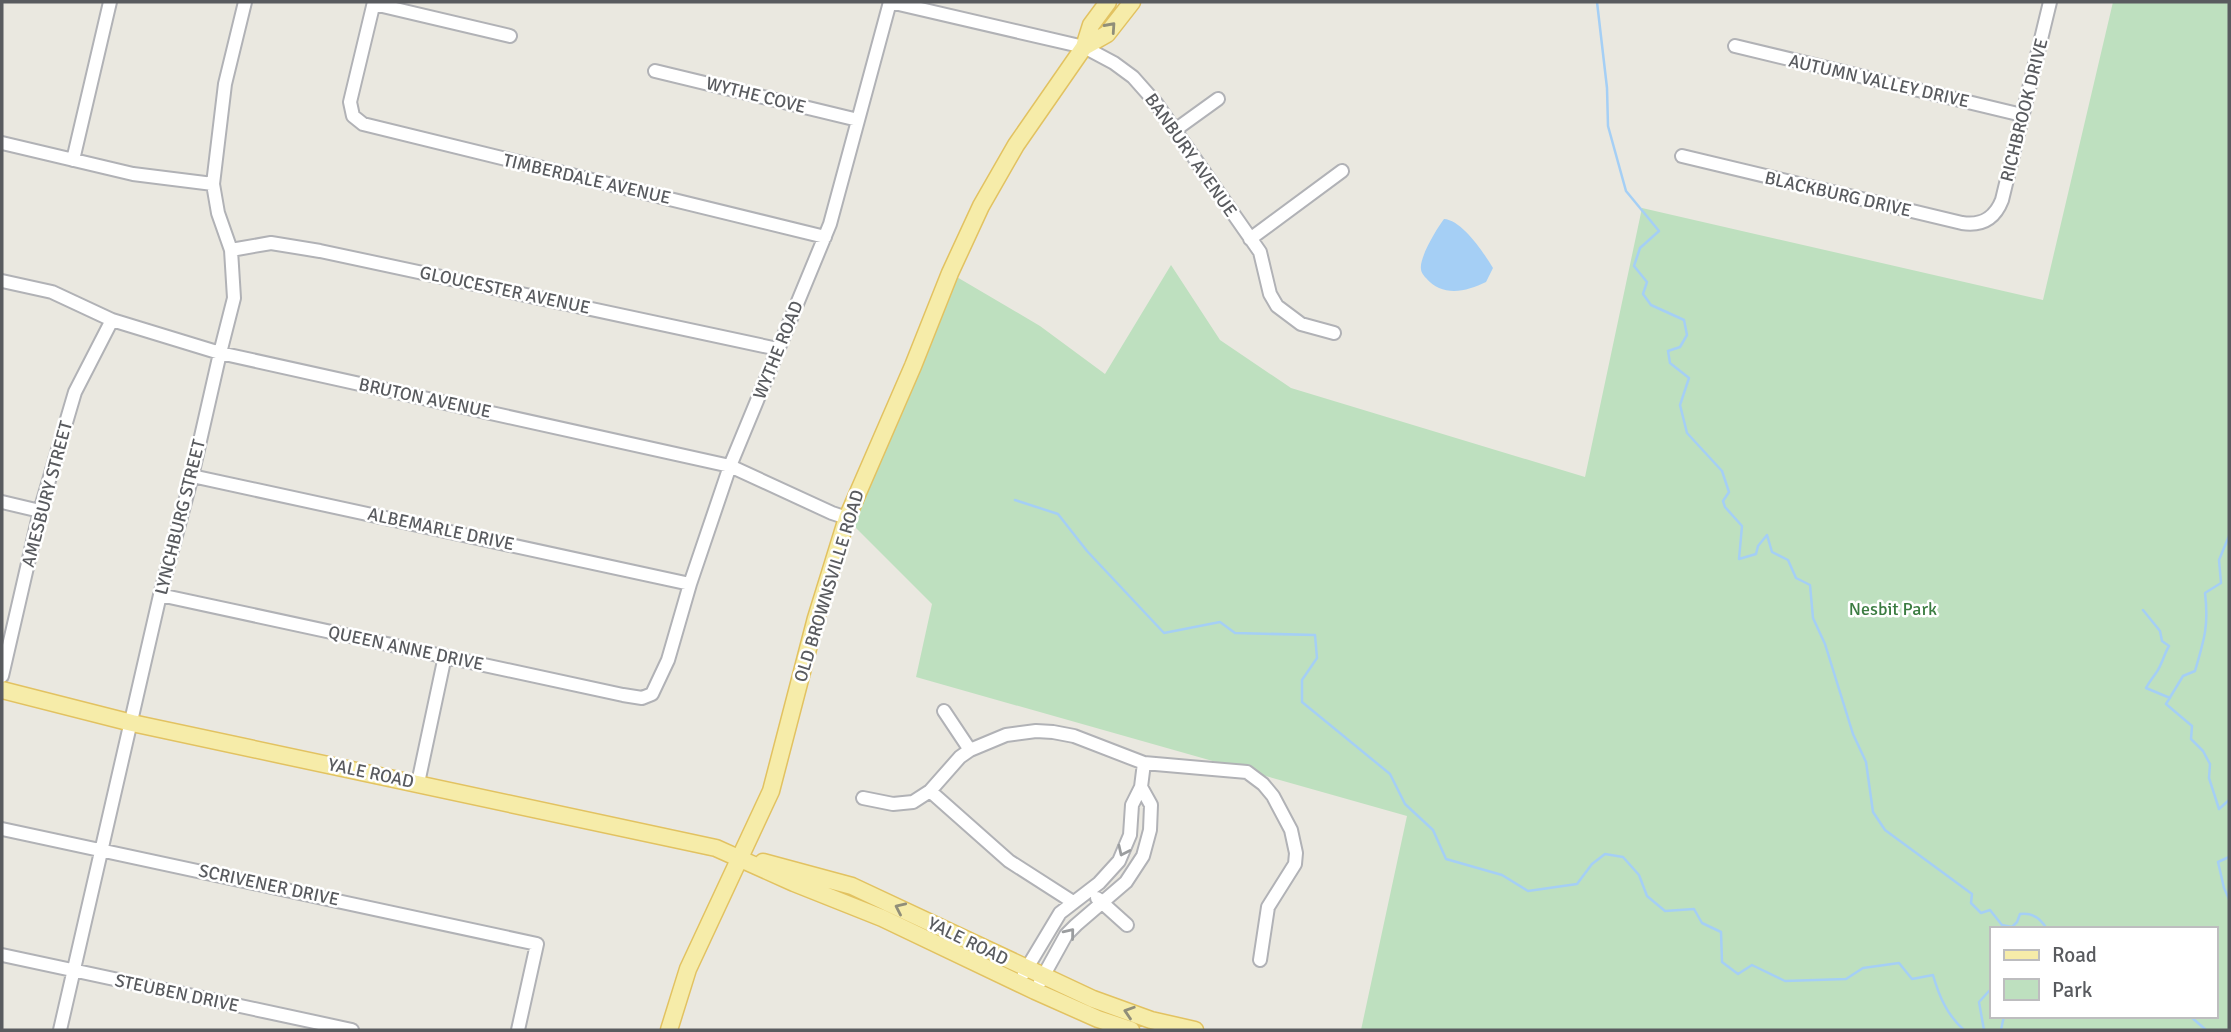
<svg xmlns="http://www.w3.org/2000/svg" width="2231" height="1032" font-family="Signika,sans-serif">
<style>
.green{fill:#bee0bf;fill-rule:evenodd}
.water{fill:#a5cff5}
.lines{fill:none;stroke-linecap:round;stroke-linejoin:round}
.stream{stroke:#a5cff5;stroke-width:2.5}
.minor-casing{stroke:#b1b2b6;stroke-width:16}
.major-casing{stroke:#e2c261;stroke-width:19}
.minor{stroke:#fff;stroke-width:12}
.major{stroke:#f6eca9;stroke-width:16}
.oneway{stroke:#908e79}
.oneway2{stroke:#9b9d9f}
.labels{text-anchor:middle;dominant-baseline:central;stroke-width:5;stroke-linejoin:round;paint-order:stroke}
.street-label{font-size:18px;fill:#595b5f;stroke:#fff}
.park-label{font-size:18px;fill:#3b7c41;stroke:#fff}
</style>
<rect width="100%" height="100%" fill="#eae8e0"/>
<path class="green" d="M2113 2H2229V1030H1361L1407 816 916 677 932 604 847 519 950 273 1040 326 1105 374 1171 265 1220 340 1291 388 1585 477 1642 208 2043 300ZM1991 929H2215V1016H1991Z"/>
<path class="water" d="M1444 219C1462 220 1484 253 1493 268L1486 282C1466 292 1442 297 1426 278 1424 276 1421 272 1421 269 1419 258 1437 228 1444 219Z"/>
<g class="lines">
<path class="stream" d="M1597 2 1607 88 1608 126 1626 191 1659 231 1640 248 1634 266 1647 282 1643 294 1651 305 1684 320 1687 335 1680 347 1668 351 1670 363 1689 378 1680 405 1687 433 1722 471 1729 492 1723 501 1725 507 1742 526 1739 559 1756 554 1758 546 1767 535 1772 552 1788 560 1796 578 1810 585 1813 618 1825 644 1853 734 1866 762 1873 812 1885 830 1972 894 1971 903 1981 913 1990 910 2002 925 2012 927 2017 922 2020 914C2032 912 2041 919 2047 929
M1015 500 1058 514 1087 551 1164 633 1220 622 1235 633 1315 635 1317 658 1302 680V702L1390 774 1405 804 1433 830 1446 859 1502 875 1528 891 1577 884 1592 864 1605 854 1623 857 1639 875 1647 896 1665 911 1694 909 1702 923 1721 932 1722 962 1738 974 1752 965 1785 981 1846 979 1863 968 1899 963 1912 979 1933 975C1939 996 1947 1015 1964 1030
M2229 536 2219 560 2221 583 2205 593C2209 626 2204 640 2195 671L2183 676 2166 704 2192 726 2191 739 2203 751 2210 764 2209 778 2219 809 2229 800
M2143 610 2160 631 2162 641 2169 646C2164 654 2162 665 2156 673 2152 679 2149 682 2146 688L2170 698
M2229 857 2218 862 2224 888 2229 899
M2190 1016 2206 1030
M1984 1030 1979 1002 1989 991H1991
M2001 1030 2004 1016"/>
<defs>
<path id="minor" d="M374 2 350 102 353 116 363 124 825 237
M890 2 1084 47 1114 63 1133 77 1156 103 1260 252 1270 294 1277 306 1301 324 1334 333
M374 4 510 36
M1735 46 2022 115
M655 71 858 120
M1175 130 1218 99
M2 143 133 174 213 184
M1682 156 1962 223C1982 226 1995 218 2002 200L2050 2
M73 160 110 2
M1250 239 1342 171
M231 250 271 243 320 251 778 349
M2 281 52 292 112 320 220 353 730 466 832 513 847 518
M192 476 690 584
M2 502 40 511
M160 595 623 695 642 698 652 694 668 660 690 584 730 466 830 224 890 2
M2 676 40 511 75 392 112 320
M944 711 970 750
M418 783 445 656
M930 791 1009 861 1073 902
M863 798 893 804 913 802 930 791 960 757 970 750 1006 735 1036 731 1053 732 1074 736 1144 763 1247 772 1263 784 1273 796 1291 830 1296 853 1295 864 1268 907 1260 960
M2 829 537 944 518 1030
M1097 898 1127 925
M2 955 352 1030
M1024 973 1060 913 1099 883 1119 861 1130 835 1132 805 1141 787 1144 763
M1040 982 1066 935 1076 925 1126 882 1143 856 1150 830 1151 805 1141 787
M60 1030 160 595 192 476 220 353 234 298 231 250 218 213 213 184 225 84 245 2"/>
<path id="major" d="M1084 47 1107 34 1132 2
M2 690 132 723 716 848 794 883 882 918 1035 991 1098 1019 1131 1030
M763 862 852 886 1093 999 1151 1020 1195 1030
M669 1030 688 969 771 791 816 618 847 518 913 366 950 273 981 206 1016 145 1084 47 1091 25 1108 2"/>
</defs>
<use href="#minor" class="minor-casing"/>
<use href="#major" class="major-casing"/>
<use href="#minor" class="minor"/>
<use href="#major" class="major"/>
</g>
<defs><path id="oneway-chevron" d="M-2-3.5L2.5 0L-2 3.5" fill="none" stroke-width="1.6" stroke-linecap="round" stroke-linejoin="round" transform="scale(1.75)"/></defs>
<g class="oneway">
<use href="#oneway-chevron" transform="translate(1111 27) rotate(-48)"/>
<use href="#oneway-chevron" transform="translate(900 908) rotate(-155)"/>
<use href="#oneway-chevron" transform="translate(1129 1012) rotate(-162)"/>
</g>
<g class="oneway2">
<use href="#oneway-chevron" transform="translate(1123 851) rotate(115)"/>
<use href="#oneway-chevron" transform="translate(1070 933) rotate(-51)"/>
</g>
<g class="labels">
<g class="street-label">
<text transform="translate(1879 81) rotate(13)">AUTUMN VALLEY DRIVE</text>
<text transform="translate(756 95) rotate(14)">WYTHE COVE</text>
<text transform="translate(2024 110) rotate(-76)">RICHBROOK DRIVE</text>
<text transform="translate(1191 155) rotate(55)">BANBURY AVENUE</text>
<text transform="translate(587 179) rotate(13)">TIMBERDALE AVENUE</text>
<text transform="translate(1838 194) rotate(13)">BLACKBURG DRIVE</text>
<text transform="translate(505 290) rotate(12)">GLOUCESTER AVENUE</text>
<text transform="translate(778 350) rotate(-68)">WYTHE ROAD</text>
<text transform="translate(425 398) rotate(12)">BRUTON AVENUE</text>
<text transform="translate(47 494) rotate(-75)">AMESBURY STREET</text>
<text transform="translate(180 517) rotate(-76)">LYNCHBURG STREET</text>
<text transform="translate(441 529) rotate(12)">ALBEMARLE DRIVE</text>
<text transform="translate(829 586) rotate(-73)">OLD BROWNSVILLE ROAD</text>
<text transform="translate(406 648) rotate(12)">QUEEN ANNE DRIVE</text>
<text transform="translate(371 773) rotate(12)">YALE ROAD</text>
<text transform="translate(269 885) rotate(12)">SCRIVENER DRIVE</text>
<text transform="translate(968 941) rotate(26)">YALE ROAD</text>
<text transform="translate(177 993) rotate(12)">STEUBEN DRIVE</text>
</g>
<g class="park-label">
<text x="1893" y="609">Nesbit Park</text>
</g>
</g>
<rect width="2231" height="1032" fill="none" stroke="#595b5f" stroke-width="7"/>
<rect x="1990" y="927" width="228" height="91" fill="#ffffff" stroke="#bdbdbf" stroke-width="2"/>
<rect x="2004" y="950" width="35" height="10" fill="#f6eca9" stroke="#bdbdbf" stroke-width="2"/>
<text x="2052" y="962" font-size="21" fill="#595b5f">Road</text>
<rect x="2004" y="979" width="35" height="21" fill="#bee0bf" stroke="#bdbdbf" stroke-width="2"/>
<text x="2052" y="997" font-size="21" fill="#595b5f">Park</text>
</svg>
